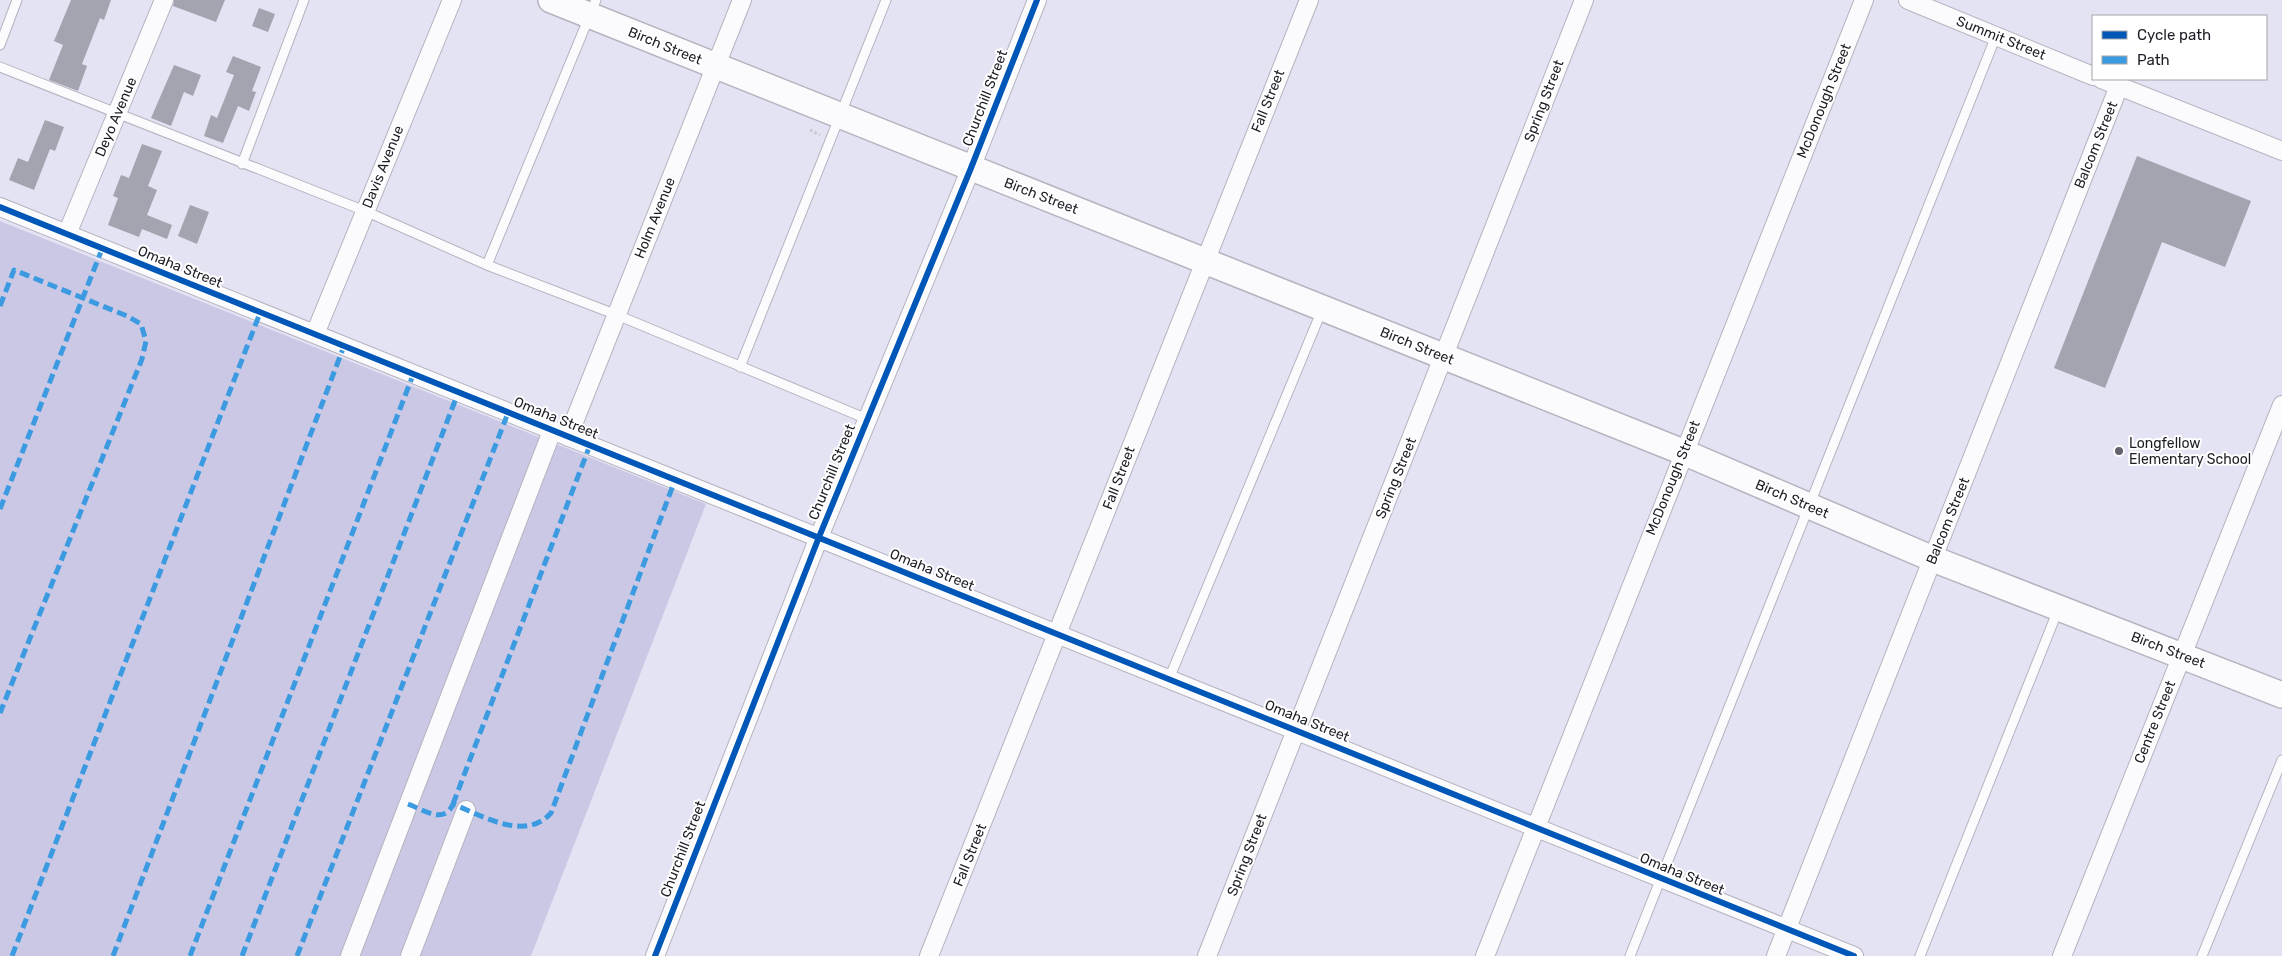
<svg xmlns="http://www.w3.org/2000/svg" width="2282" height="956" font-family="Rubik,sans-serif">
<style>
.green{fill:#cac8e5}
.building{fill:#a4a3b0}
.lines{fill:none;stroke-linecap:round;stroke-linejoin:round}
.service-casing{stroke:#b4b3bf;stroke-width:11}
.minor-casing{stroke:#b4b3bf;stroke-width:20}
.secondary-casing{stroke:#b4b3bf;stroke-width:28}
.path{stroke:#c9c8ce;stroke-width:3;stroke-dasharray:2.5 2.5;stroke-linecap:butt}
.service{stroke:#fbfbfd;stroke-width:9}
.minor{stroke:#fbfbfd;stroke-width:18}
.secondary{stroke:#fbfbfd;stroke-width:25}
.quiet{stroke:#3c9be0;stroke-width:5;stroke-dasharray:10 5;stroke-linecap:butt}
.cycleway-casing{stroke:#fff;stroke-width:9}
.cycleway{stroke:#0057b8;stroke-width:6}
.poi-dot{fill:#63626e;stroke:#fff;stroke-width:2}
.labels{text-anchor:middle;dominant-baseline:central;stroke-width:4;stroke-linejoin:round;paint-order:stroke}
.street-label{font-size:14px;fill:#1d1d27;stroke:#fff}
.poi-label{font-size:14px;fill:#1d1d27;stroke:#fff;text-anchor:start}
</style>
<rect width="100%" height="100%" fill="#e4e3f3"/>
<path class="green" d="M0 221 706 504 531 956H0Z"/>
<path class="building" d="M71 0H111L104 20 100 18 82 64 87 66 78 91 49 80 63 45 54 41Z
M174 0H225L216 22 173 6Z
M259 8 275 14 268 32 252 26Z
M233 56 261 67 252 91 256 92 249 111 238 106 223 143 204 136 211 115 217 118 234 75 226 72Z
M174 65 201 75 193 96 184 92 171 126 151 118Z
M45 120 64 127 55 151 50 149 34 190 9 180 18 158 28 162Z
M142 144 162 151 148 186 157 190 147 215 172 225 167 239 142 229 139 237 108 225 118 198 113 196 121 175 129 178Z
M2137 156 2251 201 2225 267 2162 242 2105 388 2054 368Z
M190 205 209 212 197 244 178 236Z"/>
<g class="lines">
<defs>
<path id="service" d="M0 45 17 0
M0 67 365 211 487 265 617 315 867 419
M242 164 304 0
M487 265 596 0
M740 367 886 0
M1169 679 1322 310
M1630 956 1996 36
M1920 956 2058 610
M2202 956 2282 760"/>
<path id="minor" d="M1908 0 2093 76
M2101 79 2282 151
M0 207 1854 956
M67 234 164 0
M315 334 452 0
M568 437 742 0
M350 956 552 431
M410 956 466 810
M655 956 819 537 971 168 1037 0
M929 956 1309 0
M1207 956 1584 0
M1485 956 1864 0
M1776 956 2119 86
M2062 956 2282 405"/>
<path id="secondary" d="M551 0 1683 452 1933 559 2282 695"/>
</defs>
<use href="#service" class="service-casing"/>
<use href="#minor" class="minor-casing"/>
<use href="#secondary" class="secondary-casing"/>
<path class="path" d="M810 130 820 135"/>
<use href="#service" class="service"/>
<use href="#minor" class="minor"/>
<use href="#secondary" class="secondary"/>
<path class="quiet" d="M0 306 14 270 127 316 141 324 146 341 142 359 0 713
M0 509 102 249
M408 804C424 810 444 825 453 804 483 816 525 842 551 813L675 480
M453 804 590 445
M12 956 260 313
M113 956 344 346
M190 956 413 375
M242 956 458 393
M297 956 508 413"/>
<defs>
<path id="cycleway" d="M0 207 1854 956
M655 956 819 537 971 168 1037 0"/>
</defs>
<use href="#cycleway" class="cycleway-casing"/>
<use href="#cycleway" class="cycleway"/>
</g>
<circle class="poi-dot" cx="2119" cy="451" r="5"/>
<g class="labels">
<g class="street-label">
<text transform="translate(2001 38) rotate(22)">Summit Street</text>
<text transform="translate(665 46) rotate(22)">Birch Street</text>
<text transform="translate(985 98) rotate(-69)">Churchill Street</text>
<text transform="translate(1268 101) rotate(-68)">Fall Street</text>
<text transform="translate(1544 101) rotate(-69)">Spring Street</text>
<text transform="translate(1824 101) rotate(-68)">McDonough Street</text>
<text transform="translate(116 117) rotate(-67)">Deyo Avenue</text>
<text transform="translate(2096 145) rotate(-68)">Balcom Street</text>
<text transform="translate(383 167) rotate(-68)">Davis Avenue</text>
<text transform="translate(1041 196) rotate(21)">Birch Street</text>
<text transform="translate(655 218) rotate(-68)">Holm Avenue</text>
<text transform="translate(180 267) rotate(22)">Omaha Street</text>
<text transform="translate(1417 346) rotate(22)">Birch Street</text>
<text transform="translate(556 418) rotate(22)">Omaha Street</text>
<text transform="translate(832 472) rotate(-68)">Churchill Street</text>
<text transform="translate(1119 478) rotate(-69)">Fall Street</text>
<text transform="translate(1396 478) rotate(-68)">Spring Street</text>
<text transform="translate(1673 478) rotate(-68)">McDonough Street</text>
<text transform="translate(1792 499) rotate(23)">Birch Street</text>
<text transform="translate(1948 521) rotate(-68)">Balcom Street</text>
<text transform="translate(932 570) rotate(22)">Omaha Street</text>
<text transform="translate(2168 650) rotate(21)">Birch Street</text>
<text transform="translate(1307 721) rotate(22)">Omaha Street</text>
<text transform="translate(2155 722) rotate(-68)">Centre Street</text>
<text transform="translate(683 849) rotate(-69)">Churchill Street</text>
<text transform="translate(970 855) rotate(-68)">Fall Street</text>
<text transform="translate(1247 855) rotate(-69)">Spring Street</text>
<text transform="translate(1682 874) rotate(22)">Omaha Street</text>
</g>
<g class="poi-label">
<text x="2129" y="443">Longfellow<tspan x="2129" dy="16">Elementary School</tspan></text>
</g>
</g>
<rect x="2092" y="15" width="175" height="65" fill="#ffffff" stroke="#a5a5a9"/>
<rect x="2102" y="31" width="25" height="8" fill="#0057b8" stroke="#a5a5a9"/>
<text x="2137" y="40" font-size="15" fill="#1d1d27">Cycle path</text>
<rect x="2102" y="56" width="25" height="8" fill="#3c9be0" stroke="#a5a5a9"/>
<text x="2137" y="65" font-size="15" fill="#1d1d27">Path</text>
</svg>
